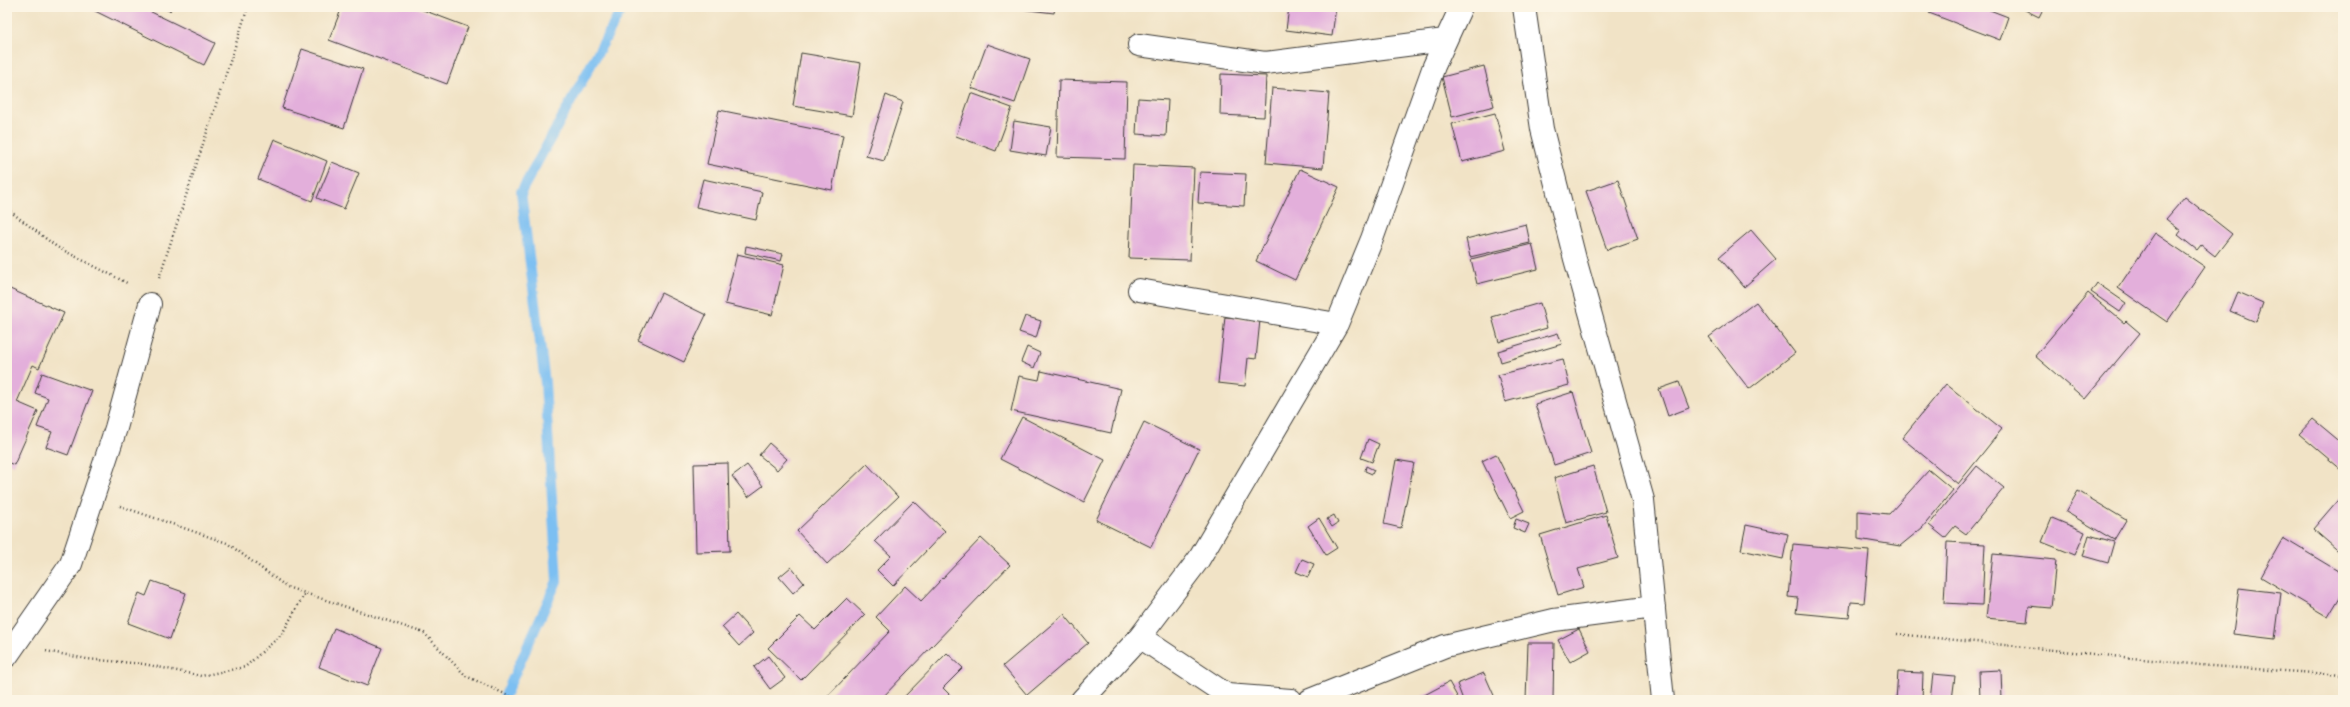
<svg xmlns="http://www.w3.org/2000/svg" width="2350" height="707" font-family="'IM FELL DW Pica',serif">
<style>
.lines{fill:none;stroke-linecap:round;stroke-linejoin:round}
.stream{stroke:#7cbff2;stroke-width:10}
.building{fill:#e3afdb}
.minor-casing{stroke:#3c3a36;stroke-width:24}
.path{stroke:#3c3a36;stroke-width:2.5;stroke-dasharray:1 3;stroke-linecap:butt}
.minor{stroke:#fff;stroke-width:22}
</style>
<rect width="100%" height="100%" fill="#fcf5e5"/>
<filter id="ink" filterUnits="userSpaceOnUse"><feTurbulence type="fractalNoise" baseFrequency=".025" numOctaves="2"/><feDisplacementMap in="SourceGraphic" scale="8" xChannelSelector="R" yChannelSelector="G"/><feConvolveMatrix kernelMatrix="1 2 1 2 8 2 1 2 1" color-interpolation-filters="sRGB"/></filter>
<filter id="wash" filterUnits="userSpaceOnUse"><feTurbulence type="fractalNoise" baseFrequency=".012" numOctaves="4" result="noise"/><feDisplacementMap in="SourceGraphic" scale="16" xChannelSelector="R" yChannelSelector="G"/><feGaussianBlur stdDeviation="0.9" result="paint"/><feColorMatrix in="noise" values="0 0 0 0 0 0 0 0 0 0 0 0 0 0 0 0 0 1.4 0 .05"/><feComposite in="paint" operator="in"/></filter>
<g filter="url(#wash)">
<rect width="100%" height="100%" fill="#f1e3c6"/>
<g class="lines">
<path class="stream" d="M503 700 557 581 545 383 521 192 623 7"/>
</g>
<g id="blocks">
<path class="building" d="M94 7H141L215 43 204 65 93 10Z
M160 7H172L170 11Z
M342 7H415L468 27 447 84 329 40Z
M1004 7H1055L1054 13Z
M1289 7H1336L1332 36 1286 30Z
M1932 7H1982L2008 17 2000 40 1929 13Z
M2019 7H2044L2039 17Z
M987 44 1030 59 1015 103 971 88Z
M302 49 363 69 344 128 282 108Z
M801 53 861 63 852 116 793 106Z
M1484 66 1494 106 1452 117 1442 77Z
M1221 74 1266 76 1264 117 1220 115Z
M1059 80 1127 82 1125 159 1057 157Z
M1272 88 1329 93 1323 168 1266 163Z
M971 93 1012 108 996 151 956 136Z
M886 95 903 102 884 161 866 156Z
M1138 98 1168 100 1166 136 1136 134Z
M719 110 843 135 832 190 707 164Z
M1495 113 1505 151 1462 162 1452 124Z
M1014 121 1051 127 1046 156 1010 150Z
M274 139 327 161 312 201 258 179Z
M332 162 359 173 344 209 317 198Z
M1133 165 1194 168 1190 260 1129 258Z
M1300 169 1339 187 1295 280 1256 261Z
M1200 172 1246 174 1244 206 1198 203Z
M703 179 762 192 756 220 696 207Z
M1618 180 1638 239 1607 250 1586 191Z
M2185 197 2232 234 2215 256 2201 245 2197 250 2178 235 2181 231 2166 219Z
M1526 224 1530 243 1470 257 1466 239Z
M1751 230 1776 259 1744 287 1719 257Z
M2155 233 2205 267 2167 322 2118 288Z
M1532 244 1538 269 1477 284 1471 259Z
M746 246 783 254 781 261 745 253Z
M737 254 784 265 772 315 725 304Z
M2097 283 2126 303 2120 312 2091 292Z
M10 289 64 313 39 368 33 365 17 402 38 411 14 465 7 462V295Z
M2238 292 2263 303 2256 322 2230 311Z
M661 293 706 315 684 362 638 340Z
M2088 293 2124 323 2126 321 2140 333 2085 399 2035 356Z
M1756 302 1795 353 1749 389 1709 337Z
M1540 303 1547 328 1499 342 1492 317Z
M1025 316 1041 321 1036 338 1019 332Z
M1225 317 1260 320 1256 359 1248 358 1245 386 1218 383Z
M1558 333 1562 344 1501 362 1498 351Z
M1027 347 1040 353 1034 368 1021 362Z
M1563 359 1569 385 1505 402 1498 375Z
M1041 371 1121 389 1111 433 1011 411 1019 376 1039 380Z
M42 373 92 391 68 455 46 447 52 432 37 427 48 398 35 393Z
M1679 382 1689 408 1668 416 1659 389Z
M1946 384 2002 429 1958 484 1902 438Z
M1573 392 1591 453 1554 465 1535 404Z
M1022 417 1105 460 1084 502 1000 459Z
M2313 419 2343 444V471L2299 434Z
M1144 422 1199 449 1151 547 1096 520Z
M1368 439 1379 444 1372 462 1361 458Z
M769 443 787 459 777 470 759 455Z
M1496 454 1524 511 1510 518 1482 461Z
M1396 460 1414 463 1401 528 1384 524Z
M728 463 730 551 696 552 694 464Z
M867 464 898 497 827 564 797 531Z
M747 465 763 486 748 497 732 476Z
M1366 466 1374 470 1372 474 1365 471Z
M1593 466 1606 512 1566 523 1554 478Z
M1977 466 2004 488 1966 534 1955 526 1945 538 1929 525Z
M1929 470 1953 490 1922 528 1900 546 1858 539V511L1889 514Z
M2078 491 2126 520 2114 540 2066 512Z
M2343 494V555L2313 529Z
M914 501 945 531 893 586 877 570 891 556 875 541Z
M1334 515 1338 523 1332 527 1327 519Z
M1606 515 1618 558 1578 569 1584 587 1558 595 1540 535Z
M1319 518 1337 548 1326 555 1308 526Z
M2052 518 2085 532 2075 555 2042 542Z
M1516 519 1529 524 1525 533 1513 528Z
M1746 525 1788 534 1783 559 1741 550Z
M2089 535 2114 542 2108 563 2083 556Z
M981 538 1010 565 880 700H824L890 631 876 617 905 586 921 601Z
M2283 538 2343 574V592L2328 617 2261 577Z
M1947 542 1985 544 1982 605 1944 603Z
M1793 544 1869 551 1864 603 1851 602 1849 618 1796 613 1798 598 1788 597Z
M1993 554 2056 560 2051 608 2029 606 2027 622 1986 618Z
M1302 559 1314 564 1308 577 1296 572Z
M791 567 804 583 793 593 779 577Z
M152 581 186 593 170 639 128 623 139 593 146 596Z
M2239 588 2281 593 2275 639 2233 634Z
M847 598 865 615 801 680 768 648 800 616 815 630Z
M736 614 753 633 739 646 722 627Z
M1064 614 1088 643 1027 695 1003 666Z
M334 628 382 648 367 686 319 667Z
M1579 629 1590 651 1570 662 1558 640Z
M1528 643H1554L1553 700H1526Z
M947 653 963 668 943 688 955 700H901Z
M768 656 785 678 770 689 754 667Z
M2001 670 2002 700H1980L1979 671Z
M1898 672 1923 673 1922 700H1896Z
M1484 673 1496 700H1463L1457 684Z
M1933 674 1955 676 1952 700H1930Z
M1449 682 1459 700H1415Z"/>
</g>
</g>
<g filter="url(#ink)">
<use href="#blocks" fill-opacity="0" stroke="#3c3a36" stroke-width="1"/>
<g class="lines">
<defs>
<path id="minor" d="M1524 7 1542 129 1575 259 1643 500 1663 700
M1139 45 1265 63 1445 40
M1139 290 1337 324
M1140 637 1227 695 1291 700
M7 656 71 564 116 428 150 304
M1082 700 1140 637 1199 559 1337 324 1372 239 1434 66 1461 7
M1310 700 1445 646 1554 620 1654 607"/>
</defs>
<use href="#minor" class="minor-casing"/>
<path class="path" d="M7 209 57 247 129 284
M159 278 248 7
M120 506 227 543 287 587 424 633 466 676 518 700
M1897 634 2211 666 2343 675
M46 651 87 659 144 664 201 676 245 667 282 634 305 593"/>
<use href="#minor" class="minor"/>
</g>
</g>
<rect width="2350" height="707" fill="none" stroke="#fcf5e5" stroke-width="24"/>
</svg>
